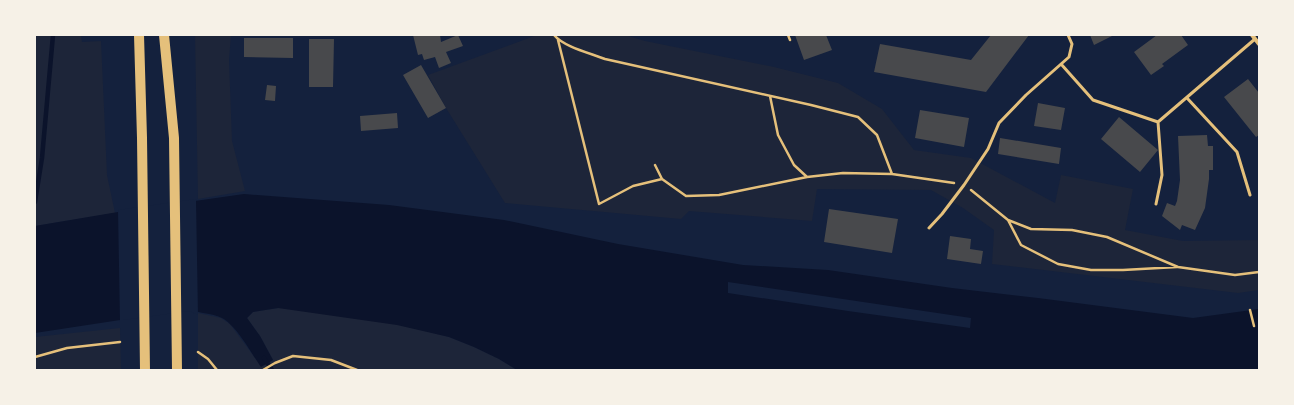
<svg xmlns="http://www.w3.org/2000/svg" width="1294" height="405" font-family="Roboto,sans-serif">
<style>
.green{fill:#1d2539}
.water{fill:#0b132b;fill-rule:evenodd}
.pier{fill:#14213d}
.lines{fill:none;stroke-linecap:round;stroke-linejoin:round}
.stream{stroke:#0b132b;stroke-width:4.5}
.building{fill:#48494c}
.path{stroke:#e5c07b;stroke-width:2.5}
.service{stroke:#e5c07b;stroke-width:3}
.minor{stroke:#e5c07b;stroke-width:4}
.primary{stroke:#e5c07b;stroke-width:10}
</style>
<rect width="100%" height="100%" fill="#14213d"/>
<path class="green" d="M35 35H81L82 42 101 41 107 175 115 213 35 226Z
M195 35H231L229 60 232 141 245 191 198 199Z
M537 35H625L645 41 774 67 838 83 882 109 914 150 971 158 1055 203 1061 175 1133 189 1125 230 1183 241 1259 240V290L1238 293 992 264 994 230 963 208 931 190 817 189 812 221 689 211 681 219 505 203 446 108 428 75Z
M280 305 379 319 449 337 474 347 499 359 517 370H198V313L221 318 230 324 261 366 273 360 260 336 247 318 253 312 278 308Z
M120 328 121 370H35V337Z"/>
<path class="water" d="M244 194 389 205 504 220 618 244 743 265 828 270 952 288 1038 298 1193 318 1259 309V370H517L499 359 474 347 449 337 397 325 278 308 253 312 247 318 260 336 273 360 261 367C252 354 236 325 222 318 213 313 200 314 189 309L123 319 120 320 35 333V226L118 212ZM728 282 971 318 970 328 848 311 728 293Z"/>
<path class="pier" d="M196 199 198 315 189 311 123 320 120 322 118 210Z"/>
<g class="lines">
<path class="stream" d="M35 202 42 158 53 35
M264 358 272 370"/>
</g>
<path class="building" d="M413 35H440L441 42 458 35 463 46 446 52 451 63 439 68 435 57 424 60 422 54 418 55Z
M795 35H826L832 50 804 60Z
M991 35H1029L986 92 874 72 880 44 971 60Z
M1090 35H1112V36L1094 45Z
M1157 35H1181L1188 45 1162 64 1164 66 1151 75 1134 52Z
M244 38H293V58L244 57Z
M309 39H334L333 87H309Z
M421 65 446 108 428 118 403 75Z
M1248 79 1259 93V135L1256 137 1224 97Z
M267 85 276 86 275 101 265 100Z
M1038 103 1065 108 1061 130 1034 126Z
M920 110 969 118 964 147 915 138Z
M397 113 398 128 361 131 360 116Z
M1119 117 1158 150 1140 172 1101 139Z
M1207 135 1208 146H1213V170H1209V179L1205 208 1195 230 1182 225 1180 230 1162 216 1167 203 1175 206 1177 201 1180 180 1178 136Z
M1000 138 1061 148 1059 164 998 154Z
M829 209 898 219 892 253 824 242Z
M950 236 971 239 970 249 983 251 981 264 947 259Z"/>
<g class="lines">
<path class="path" d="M554 35C564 47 590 53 605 59L811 105 858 117 877 135 892 174
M788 35 790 40
M558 40 599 204 633 186 662 179
M770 96 778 135 794 165 807 177
M655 165 662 179 686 196 719 195 807 177 843 173 892 174 954 183
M971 190 1008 220 1031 229 1072 230 1107 237 1178 267 1235 275 1259 272
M1008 220 1021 245 1058 264 1091 270H1123L1177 267
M1250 310 1254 326
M198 352 208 359 217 370
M35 357 67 348 120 342
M263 370 275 363 293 356 331 360 357 370"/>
<path class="service" d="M1061 64 1093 100 1158 122 1162 175 1156 204
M1187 98 1237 152 1250 195
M1158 122 1255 39
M929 228 942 214 964 185 988 149 999 123 1026 95 1069 57 1072 44 1068 35"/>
<path class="minor" d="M1252 35 1259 44"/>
<path class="primary" d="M139 35 142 138 145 370
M164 35 174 138 177 370"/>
</g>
<rect width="1294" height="405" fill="none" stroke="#f6f1e7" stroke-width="72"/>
</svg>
